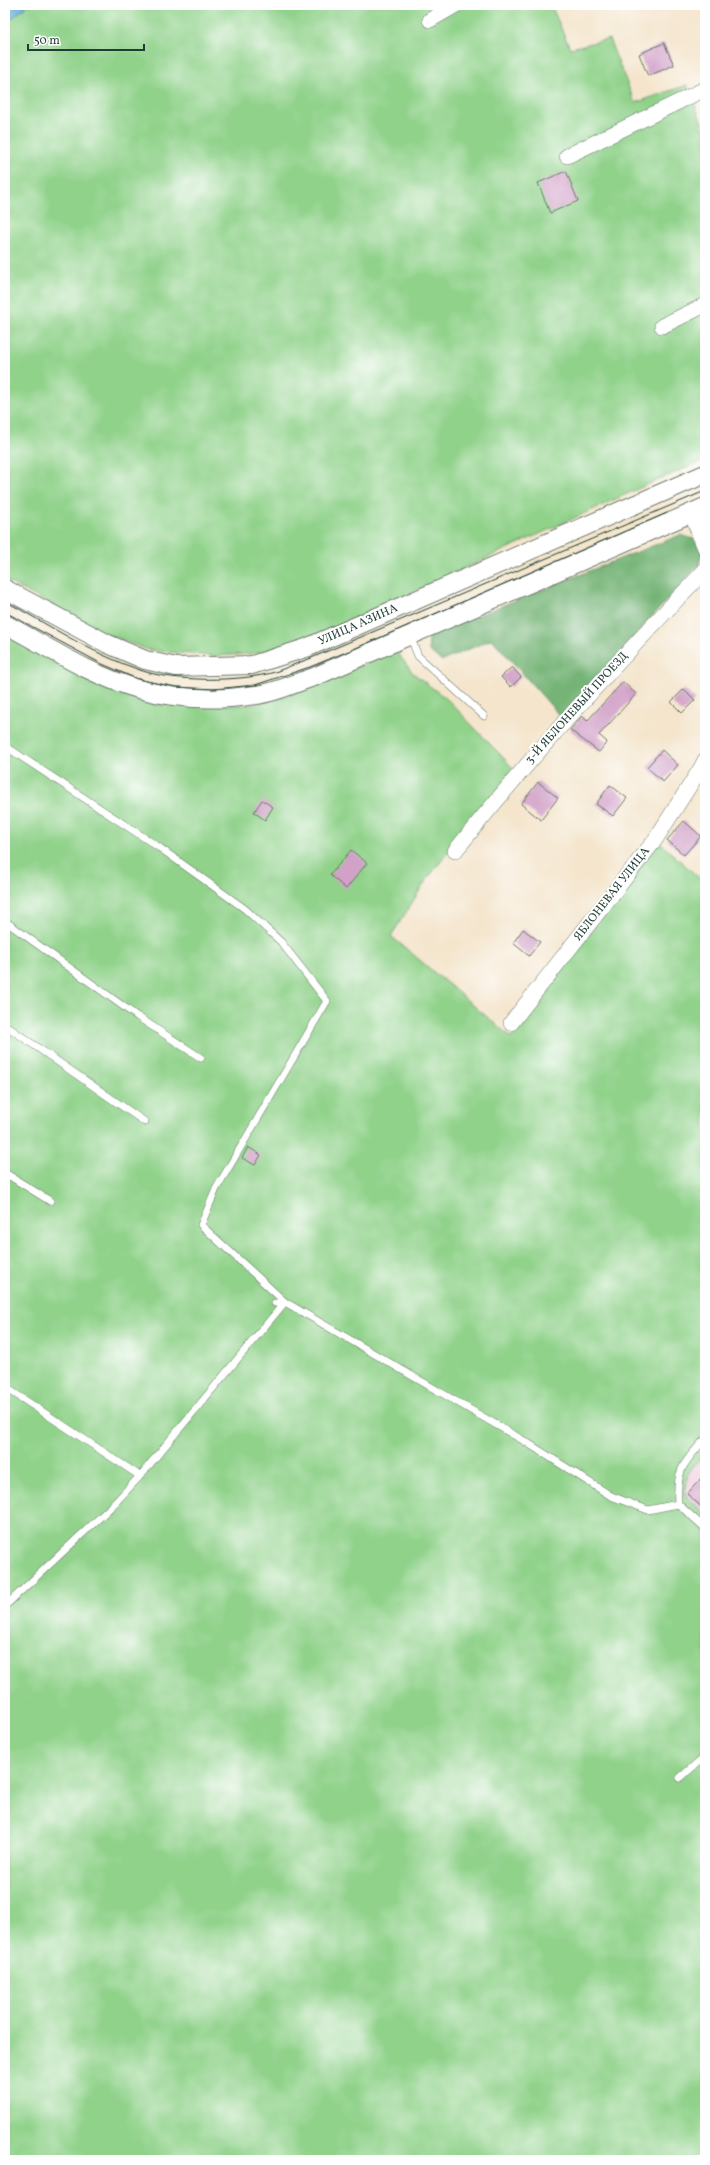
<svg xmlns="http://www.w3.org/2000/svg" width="710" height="2165" font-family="Vollkorn,serif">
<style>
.built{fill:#f3cfe0}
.green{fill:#90d28a;stroke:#58885f}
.forest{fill:#74b476;stroke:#4a7855}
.water{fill:#5eacd8;stroke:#3e7486}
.building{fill:#d1a1c8}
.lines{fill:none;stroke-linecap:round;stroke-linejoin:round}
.service-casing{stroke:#6a7869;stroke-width:8}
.minor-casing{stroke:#6a7869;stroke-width:16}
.tertiary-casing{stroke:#6a7869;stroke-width:20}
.service{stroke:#fff;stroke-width:7}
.minor{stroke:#fff;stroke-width:15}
.tertiary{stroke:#fff;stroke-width:18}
.tram{stroke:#1f3d34;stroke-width:1}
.labels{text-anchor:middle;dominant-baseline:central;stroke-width:4;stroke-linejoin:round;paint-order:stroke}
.street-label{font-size:12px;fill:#1f3d34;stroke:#fff}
</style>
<rect width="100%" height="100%" fill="#fff"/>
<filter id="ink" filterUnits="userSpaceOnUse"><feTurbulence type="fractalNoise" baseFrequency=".025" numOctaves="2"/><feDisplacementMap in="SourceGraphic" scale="8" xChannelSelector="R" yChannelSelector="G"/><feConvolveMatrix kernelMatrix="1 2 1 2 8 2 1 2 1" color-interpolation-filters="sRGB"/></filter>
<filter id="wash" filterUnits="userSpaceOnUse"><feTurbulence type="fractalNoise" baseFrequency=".012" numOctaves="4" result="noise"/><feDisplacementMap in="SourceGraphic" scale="16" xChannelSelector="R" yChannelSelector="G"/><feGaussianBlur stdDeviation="0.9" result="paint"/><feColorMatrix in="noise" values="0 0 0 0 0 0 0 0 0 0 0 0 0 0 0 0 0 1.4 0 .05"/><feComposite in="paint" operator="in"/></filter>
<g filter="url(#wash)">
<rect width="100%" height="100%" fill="#f4e5cc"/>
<path class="built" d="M705 1453V1514L685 1495 688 1472Z"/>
<path class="green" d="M28 5H551L570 48 609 39 635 103 687 85 705 131V460L653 482 299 644 250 654 212 656 149 650 106 634 5 580V24Z
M5 636 87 678 174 704 252 705 283 697 396 651 413 673 448 700 514 769 427 879 391 936 511 1037 659 842 705 883V1453L688 1472 685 1495 705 1514V2160H5Z"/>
<path class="forest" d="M680 535 694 539 702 552 699 565 561 717 492 639 442 661 429 651 428 635Z"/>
<path class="water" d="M5 5H28L5 24Z"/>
<g id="blocks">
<path class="building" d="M664 43 674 65 648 76 639 54Z
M566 171 578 201 550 213 538 183Z
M512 667 521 677 511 687 501 677Z
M623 682 636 694 599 735 607 742 599 752 570 730 582 716 587 721Z
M684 689 695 700 682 713 671 702Z
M662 750 678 765 663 782 647 767Z
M538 782 558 798 541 820 521 804Z
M610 785 627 798 613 816 596 804Z
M262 800 273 807 265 820 254 812Z
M684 821 701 836 684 855 667 840Z
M351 850 367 863 346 889 330 875Z
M523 929 540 942 529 956 513 943Z
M248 1147 261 1155 255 1165 242 1158Z
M705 1474V1510L687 1494Z"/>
</g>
</g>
<g filter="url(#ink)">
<use href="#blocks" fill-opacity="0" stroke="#6a7869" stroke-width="1"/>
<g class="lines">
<defs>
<path id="service" d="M410 636 418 656 484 716
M5 746 160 848 245 909 281 942 327 1001 216 1189 201 1225 285 1302 526 1442 611 1496 648 1510 678 1504C676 1469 683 1464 705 1439
M5 921 138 1017 201 1058
M5 1025 145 1122
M5 1173 50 1201
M5 1387 140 1476
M678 1504 705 1528
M5 1606 112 1506 140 1476 285 1302 275 1303
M680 1778 705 1756"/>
<path id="minor" d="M430 20 456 5
M567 156 705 89
M662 326 705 305
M691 513 705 548
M455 851C534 753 618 661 705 570
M511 1023 655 840 701 768 705 760"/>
<path id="tertiary" d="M5 589 108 644 145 660 176 667 252 665 306 648 705 474
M5 624C48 647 91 676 139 689 176 699 217 701 256 695 275 693 295 683 314 677L705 507"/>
</defs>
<use href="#service" class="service-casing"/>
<use href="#minor" class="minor-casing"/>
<use href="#tertiary" class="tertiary-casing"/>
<use href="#service" class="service"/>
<use href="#minor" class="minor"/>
<use href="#tertiary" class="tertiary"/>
<path class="tram" d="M5 601C49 625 92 654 140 670 172 682 241 682 275 672 286 668 297 663 309 659L705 491
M5 612 100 663 137 679 174 687 214 689 255 685 310 667 363 645 667 513"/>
</g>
</g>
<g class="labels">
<g class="street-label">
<text transform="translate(358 625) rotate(-24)">УЛИЦА АЗИНА</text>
<text transform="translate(577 708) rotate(-48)">3-Й ЯБЛОНЕВЫЙ ПРОЕЗД</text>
<text transform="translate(612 894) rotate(-52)">ЯБЛОНЕВАЯ УЛИЦА</text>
</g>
</g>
<rect width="710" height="2165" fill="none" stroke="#fff" stroke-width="20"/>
<path d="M28 44v6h116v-6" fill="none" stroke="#1f3d34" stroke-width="2"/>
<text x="34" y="44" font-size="12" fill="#1f3d34" stroke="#ffffff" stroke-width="3" paint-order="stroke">50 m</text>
</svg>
